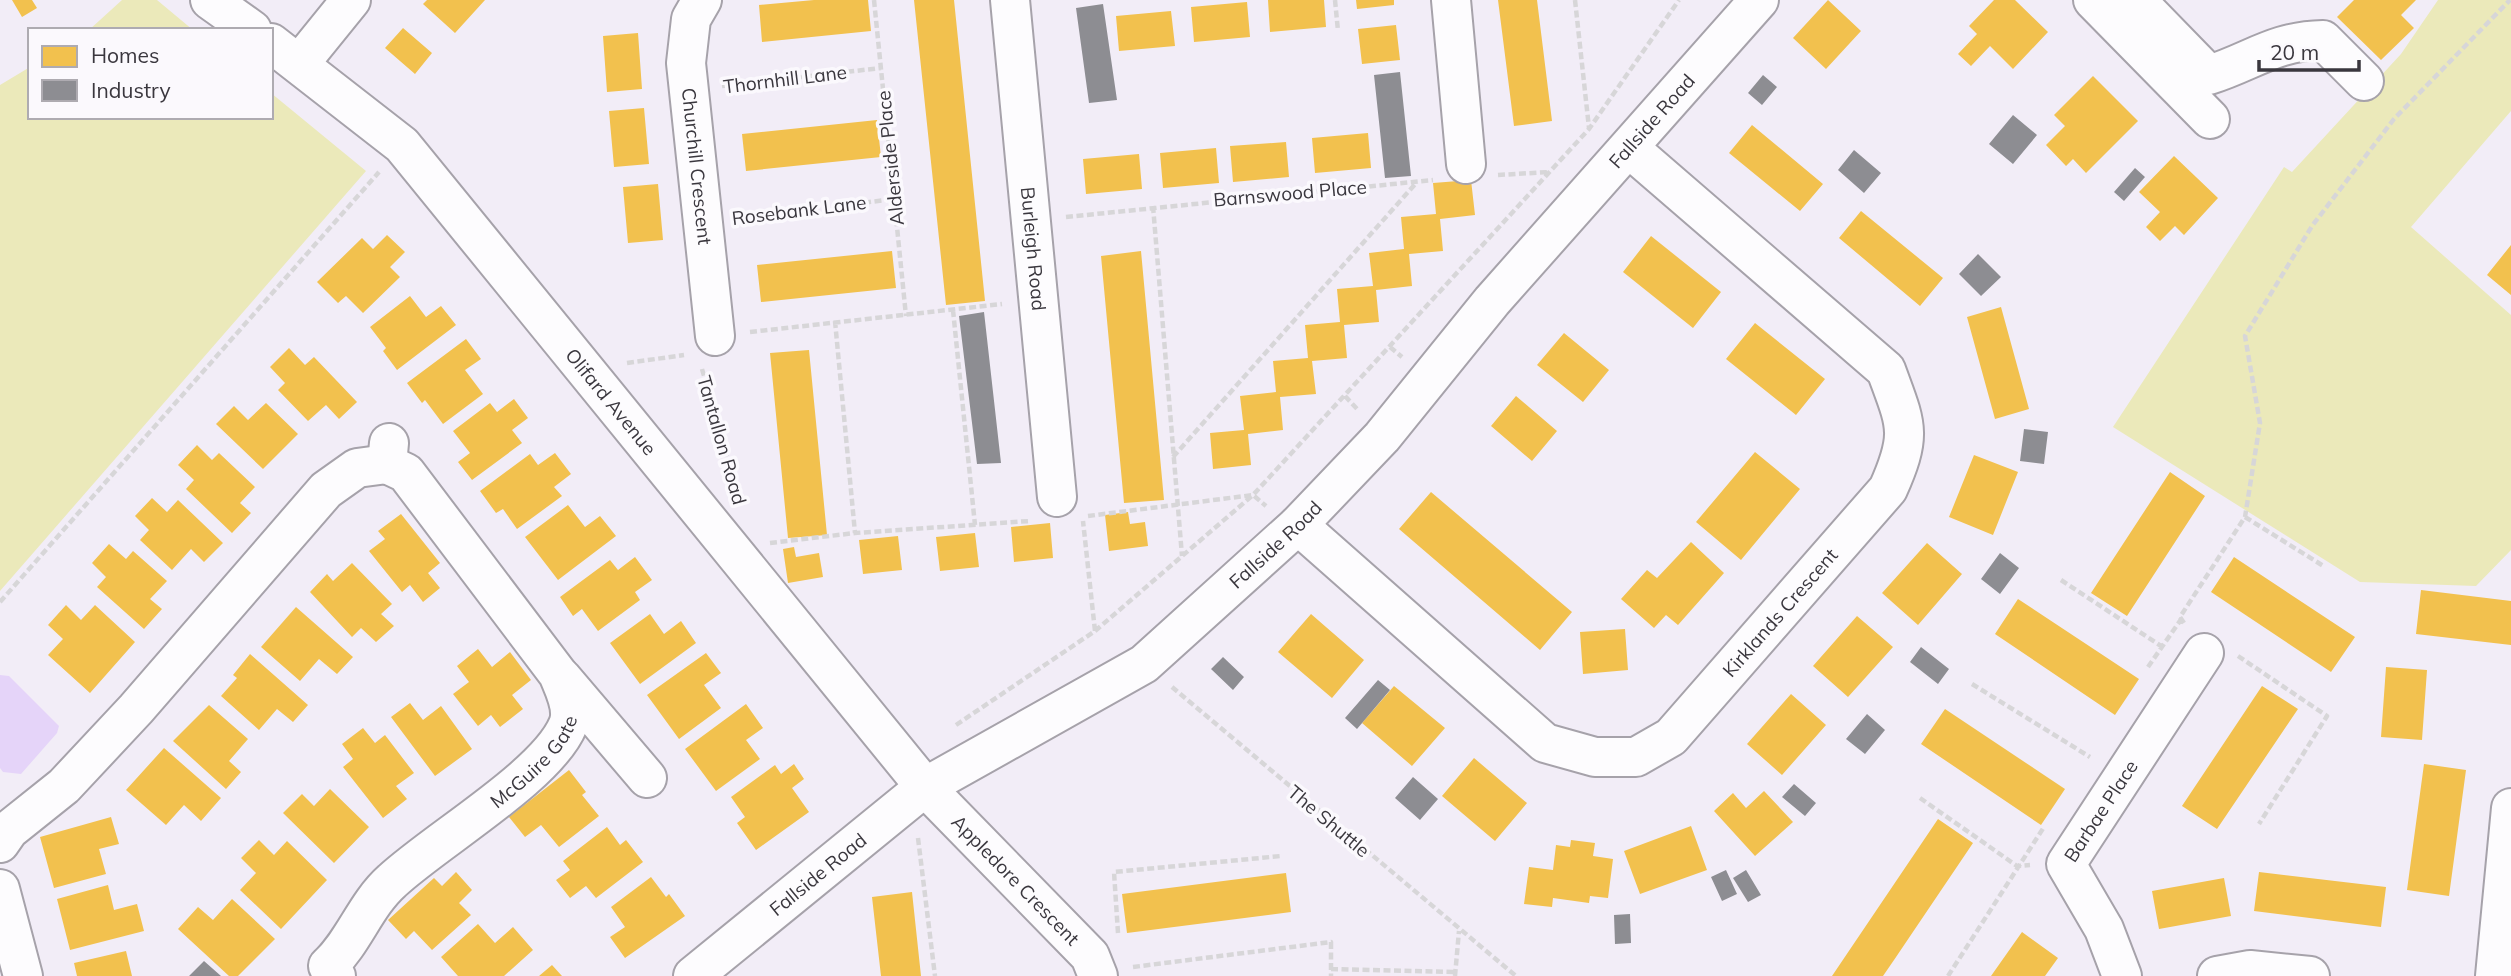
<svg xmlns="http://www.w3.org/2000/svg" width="2511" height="976" font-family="Mulish,sans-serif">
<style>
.green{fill:#ebe9ba}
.water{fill:#e5d4f9}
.homes{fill:#f2c14e}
.industry{fill:#8d8d92}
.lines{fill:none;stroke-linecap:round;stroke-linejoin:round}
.street-casing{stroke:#a6a2aa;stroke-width:42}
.secondary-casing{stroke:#a6a2aa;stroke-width:42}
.path{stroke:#d7d6d8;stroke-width:4.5;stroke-dasharray:7 3.5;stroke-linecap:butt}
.street{stroke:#fdfcfe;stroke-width:38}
.secondary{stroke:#fdfcfe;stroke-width:38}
.labels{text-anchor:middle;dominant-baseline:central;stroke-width:7;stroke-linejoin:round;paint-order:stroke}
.street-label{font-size:19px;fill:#3a373e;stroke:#fbf9fd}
</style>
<rect width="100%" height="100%" fill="#f2edf7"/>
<path class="green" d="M122 0H157L193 30H89Z
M2438 0H2511V111L2411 227 2511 315V550L2476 586 2360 582 2113 427 2284 167 2292 172 2401 54Z
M30 67V117H271V93L366 171 0 591V85Z"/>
<path class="water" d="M0 675 9 676 59 726 57 733 21 774 3 772 0 768Z"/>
<path class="homes" d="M12 0H32L37 8 22 17Z
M427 0H485L455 33 423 4Z
M814 0H868L871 31 762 42 759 5Z
M914 0H954L985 301 946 305Z
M1268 0H1324L1326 27 1270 32Z
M1356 0H1394V5L1357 9Z
M1498 0H1537L1552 121 1514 126Z
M1828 0 1861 31 1826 69 1793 38Z
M1994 0H2015L2048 32 2013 69 1990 46 1971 66 1958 54 1977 34 1969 26Z
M2354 0H2416L2401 15 2414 28 2381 60 2337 17Z
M1247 2 1250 37 1194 42 1191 7Z
M1171 11 1175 46 1119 51 1116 16Z
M1396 25 1400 60 1362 64 1358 29Z
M403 28 432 53 415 74 385 48Z
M638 33 642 89 607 92 603 36Z
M2093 76 2138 121 2086 173 2073 159 2066 166 2046 145 2065 126 2054 115Z
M644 108 649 164 614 167 609 111Z
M877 120 881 157 746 171 742 134Z
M1752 125 1823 184 1800 211 1729 153Z
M1368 133 1371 168 1315 173 1312 138Z
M1286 142 1289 177 1233 182 1230 146Z
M1216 148 1219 183 1163 188 1160 153Z
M1139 154 1142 189 1086 194 1083 159Z
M2174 156 2218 198 2184 235 2175 226 2160 241 2146 227 2160 212 2139 192Z
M1471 180 1475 215 1440 219 1443 251 1409 254 1412 286 1376 290 1379 322 1344 325 1347 358 1312 361 1316 394 1280 397 1283 430 1248 434 1251 465 1213 469 1210 433 1244 430 1240 396 1276 392 1273 361 1308 358 1305 325 1340 322 1337 289 1373 286 1369 253 1404 249 1401 217 1436 214 1433 183Z
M658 184 663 240 628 243 623 187Z
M1861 211 1943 278 1920 306 1839 238Z
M387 235 405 252 390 267 400 277 363 313 346 296 338 303 317 282 362 238 373 249Z
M1651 236 1721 292 1693 328 1623 272Z
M2511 245V295L2487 275Z
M892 251 896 288 761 302 757 265Z
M1141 251 1164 500 1124 503 1101 256Z
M410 296 426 317 441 306 456 325 397 370 383 351 386 348 370 327Z
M2001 307 2029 409 1995 419 1967 317Z
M1755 323 1825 379 1796 415 1726 359Z
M1564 333 1609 370 1583 402 1537 365Z
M466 339 481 359 465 370 483 394 443 424 425 400 422 403 407 383Z
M289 348 305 365 314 357 357 402 339 419 326 405 308 421 278 390 285 383 270 367Z
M809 350 827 535 788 538 770 353Z
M1516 396 1557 431 1532 461 1491 426Z
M514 399 528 418 512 430 522 443 472 480 458 462 470 453 453 431 490 403 497 412Z
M266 403 298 434 263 469 216 424 234 406 248 420Z
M197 445 212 460 219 453 255 487 240 503 251 513 232 533 186 489 194 480 178 465Z
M1755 452 1800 489 1741 560 1696 522Z
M555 453 571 474 554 487 562 496 517 529 503 509 496 513 480 491 530 454 538 465Z
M1974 455 2018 472 1993 535 1949 517Z
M2170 472 2205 496 2127 616 2091 593Z
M1431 492 1572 612 1540 650 1399 529Z
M152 498 167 512 178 500 223 543 204 562 191 549 172 570 140 540 149 530 135 516Z
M568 505 585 527 600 516 616 536 558 580 525 537Z
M1128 512 1130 524 1145 522 1148 546 1109 551 1105 515Z
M401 514 440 563 428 573 440 588 423 602 410 585 402 592 369 551 385 539 378 531Z
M1050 523 1053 558 1014 562 1011 527Z
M975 533 979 567 940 571 936 537Z
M898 536 902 570 863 574 859 540Z
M1691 542 1724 573 1678 625 1666 615 1654 628 1621 599 1647 570 1657 578Z
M1927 543 1962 574 1918 625 1882 593Z
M109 544 126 559 133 551 167 581 150 599 162 609 144 629 97 587 106 577 92 563Z
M794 547 796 557 819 553 823 577 788 583 783 549Z
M635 557 652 580 635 592 640 600 598 631 582 609 573 616 560 597 610 560 618 570Z
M2234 557 2355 637 2331 672 2211 592Z
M352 563 392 604 381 614 394 626 376 642 361 628 352 637 310 592 327 574 333 581Z
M2421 590 2511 601V645L2416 634Z
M2018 599 2139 679 2115 715 1995 634Z
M66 605 81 620 95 605 135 642 90 693 48 655 63 639 48 625Z
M296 607 353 657 337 674 319 659 300 681 261 647Z
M650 614 664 634 681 621 696 643 640 684 610 643Z
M1311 614 1364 660 1332 698 1278 652Z
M1857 616 1893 647 1848 697 1813 666Z
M1625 629 1628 670 1583 674 1580 632Z
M478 649 492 667 510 652 531 680 512 695 523 709 500 727 491 715 478 726 453 694 469 682 457 666Z
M706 653 721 673 704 685 721 708 679 739 647 695Z
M250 654 308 705 293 722 277 709 259 730 221 696 237 678 233 675Z
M2386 667 2427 670 2422 740 2381 737Z
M1394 686 1445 728 1412 766 1362 723Z
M2262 686 2298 709 2217 829 2182 806Z
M1791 694 1826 725 1782 775 1747 744Z
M410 703 423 720 441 706 472 749 435 776 391 717Z
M746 704 763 728 746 740 760 759 716 791 685 749Z
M209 705 248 739 229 761 241 772 226 789 173 741Z
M1945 709 2065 789 2041 825 1921 744Z
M363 728 375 743 385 735 414 773 396 786 407 799 383 818 343 767 353 759 342 744Z
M164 748 221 798 201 821 184 805 166 825 126 790Z
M1474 758 1527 803 1495 841 1442 796Z
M794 764 804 779 792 788 809 812 756 850 737 823 745 817 731 797 775 765 781 774Z
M2424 764 2466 770 2449 896 2407 890Z
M569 770 586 792 582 795 599 816 559 847 541 825 525 837 509 817Z
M330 789 369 827 334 863 283 813 302 794 314 806Z
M1764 791 1793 822 1755 856 1714 811 1733 793 1746 808Z
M111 817 119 844 99 849 106 874 54 888 40 837Z
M1938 819 1973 843 1894 960 1883 976H1832Z
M1691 826 1707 870 1640 894 1624 851Z
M607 827 620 845 626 840 643 862 596 898 586 886 570 898 556 880 570 870 563 861Z
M259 840 274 855 287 841 327 880 281 929 240 890 256 873 241 858Z
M1571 840 1595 843 1593 856 1613 859 1608 898 1590 896 1589 903 1553 898 1552 907 1524 904 1529 867 1553 870 1556 845 1570 847Z
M456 872 472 890 459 903 471 915 432 950 414 931 406 939 388 920 434 878 442 886Z
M2259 872 2386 887 2381 927 2254 911Z
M1286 873 1291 912 1127 933 1122 894Z
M651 877 666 897 669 894 685 916 625 958 610 937 625 927 611 907Z
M2224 878 2231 916 2159 929 2152 891Z
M108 885 114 910 137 904 144 931 70 950 57 899Z
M912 892 921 976H881L872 897Z
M232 899 275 939 238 976H229L178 929 198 907 213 920Z
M478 924 495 943 513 927 533 950 504 976H458L441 957Z
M2022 932 2058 958 2045 976H1991Z
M126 951 132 976H77L74 963Z
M552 965 562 976H539Z"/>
<path class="industry" d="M1103 4 1117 100 1089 103 1076 8Z
M1400 72 1411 176 1385 178 1374 75Z
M1763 75 1777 87 1762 105 1748 93Z
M2013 115 2037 135 2013 164 1989 144Z
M1854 150 1881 173 1864 193 1838 170Z
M2135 168 2145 177 2124 201 2114 192Z
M1978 254 2001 277 1981 296 1959 274Z
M984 312 1001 463 977 464 959 316Z
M2024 429 2048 432 2044 464 2020 461Z
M2000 553 2019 568 2000 594 1981 579Z
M1921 647 1949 669 1938 684 1910 662Z
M1223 657 1244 677 1233 690 1211 669Z
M1378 680 1390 690 1357 729 1345 718Z
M1867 714 1885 730 1865 754 1846 739Z
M1413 777 1438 799 1420 820 1395 798Z
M1794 784 1816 803 1805 816 1782 797Z
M1726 870 1737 894 1722 901 1711 877Z
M1746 870 1761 895 1748 902 1733 878Z
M1630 914 1631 943 1615 944 1614 915Z
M204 961 221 976H189Z"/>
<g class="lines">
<defs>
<g id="street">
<path d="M210 0 252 30"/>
<path id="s1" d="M702 0 691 19 686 63 715 336"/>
<path id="s2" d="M1010 0 1057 497"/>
<path d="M1451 0 1466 164"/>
<path d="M2093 0 2210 119"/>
<path d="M2136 0 2209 75C2253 61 2274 41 2323 40L2364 81"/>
<path id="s3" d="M271 43 402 145 925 787 1090 956 1098 976"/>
<path d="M300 63 351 0"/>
<path id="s4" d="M1298 525 1545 743 1595 757H1636L1671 737 1888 489C1913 433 1906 425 1886 370L1629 148"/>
<path d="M562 678 647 778"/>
<path d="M0 843 9 830 64 786 136 709 326 490 357 468 387 464"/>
<path d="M0 889 23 976"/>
<path id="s5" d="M336 976 328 966C354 942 365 905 392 881 436 840 547 776 568 725 575 709 564 689 558 674L406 473 387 464 389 443"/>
<path id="s6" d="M2122 976 2104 929 2066 864 2204 653"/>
<path d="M2217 976 2250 970 2310 976"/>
<path d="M2495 976 2511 808"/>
</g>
<g id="secondary">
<path id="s7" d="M693 976 925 787 1144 664 1298 525 1382 437 1492 301 1759 0"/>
</g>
</defs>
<use href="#street" class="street-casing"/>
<use href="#secondary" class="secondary-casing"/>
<path class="path" d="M874 0 906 316
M1335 0 1338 31
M1575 0 1589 128
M722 86 881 68
M1498 175 1549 172
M1153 206 1182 556
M1066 217 1433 180
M739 218 894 199
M953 310 975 525
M835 321 855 533
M750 332 1002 304
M1390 347 1402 357
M627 363 684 355
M702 369 739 498
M1345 396 1358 410
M1173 457 1417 182
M1088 516 1253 495 1266 506
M2245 517 2325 567
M770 543 855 533 1030 521
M2061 580 2161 646
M0 602 379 172
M2184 623 2180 617 2245 517 2260 423 2245 336 2312 226 2394 119 2510 0
M1095 631 1253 495 1589 129 1679 0
M2238 656 2327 716 2259 824
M2148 667 2182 618
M1972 684 2090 757
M1172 687 1516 976
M956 725 1095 631 1083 521
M1920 798 2017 866 2030 865
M918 838 935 976
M1118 933 1114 872 1281 856
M1133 967 1331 942V976
M1331 969 1455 972
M1455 976 1459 931
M1948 976 2044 827"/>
<use href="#street" class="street"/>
<use href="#secondary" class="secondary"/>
</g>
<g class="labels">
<g class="street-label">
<text transform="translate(785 79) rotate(-7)">Thornhill Lane</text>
<text stroke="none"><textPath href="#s7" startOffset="1295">Fallside Road</textPath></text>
<text transform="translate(890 158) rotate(-96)">Alderside Place</text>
<text stroke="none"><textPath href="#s1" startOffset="170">Churchill Crescent</textPath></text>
<text transform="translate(1290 193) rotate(-5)">Barnswood Place</text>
<text transform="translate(799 210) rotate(-7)">Rosebank Lane</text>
<text stroke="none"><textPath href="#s2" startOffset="250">Burleigh Road</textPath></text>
<text stroke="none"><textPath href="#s3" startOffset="497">Olifard Avenue</textPath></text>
<text transform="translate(722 440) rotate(74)">Tantallon Road</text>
<text stroke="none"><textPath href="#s7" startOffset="728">Fallside Road</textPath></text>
<text stroke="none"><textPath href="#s4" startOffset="628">Kirklands Crescent</textPath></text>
<text stroke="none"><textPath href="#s5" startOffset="306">McGuire Gate</textPath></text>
<text stroke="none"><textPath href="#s6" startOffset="189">Barbae Place</textPath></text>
<text transform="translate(1329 821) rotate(40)">The Shuttle</text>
<text stroke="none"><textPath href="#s7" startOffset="161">Fallside Road</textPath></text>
<text stroke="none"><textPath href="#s3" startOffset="1124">Appledore Crescent</textPath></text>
</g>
</g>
<rect x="28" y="28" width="245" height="91" fill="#fbf9fd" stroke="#aeabb1" stroke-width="2"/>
<rect x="42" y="46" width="35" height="21" fill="#f2c14e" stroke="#aeabb1" stroke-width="2"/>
<text x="91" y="63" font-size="21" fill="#3a373e">Homes</text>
<rect x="42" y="80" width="35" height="21" fill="#8d8d92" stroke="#aeabb1" stroke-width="2"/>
<text x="91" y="98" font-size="21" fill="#3a373e">Industry</text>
<path d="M2259 60v10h100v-10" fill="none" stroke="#3a373e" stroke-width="3.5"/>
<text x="2270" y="60" font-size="21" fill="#3a373e" stroke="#fbf9fd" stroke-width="5" paint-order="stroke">20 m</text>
</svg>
